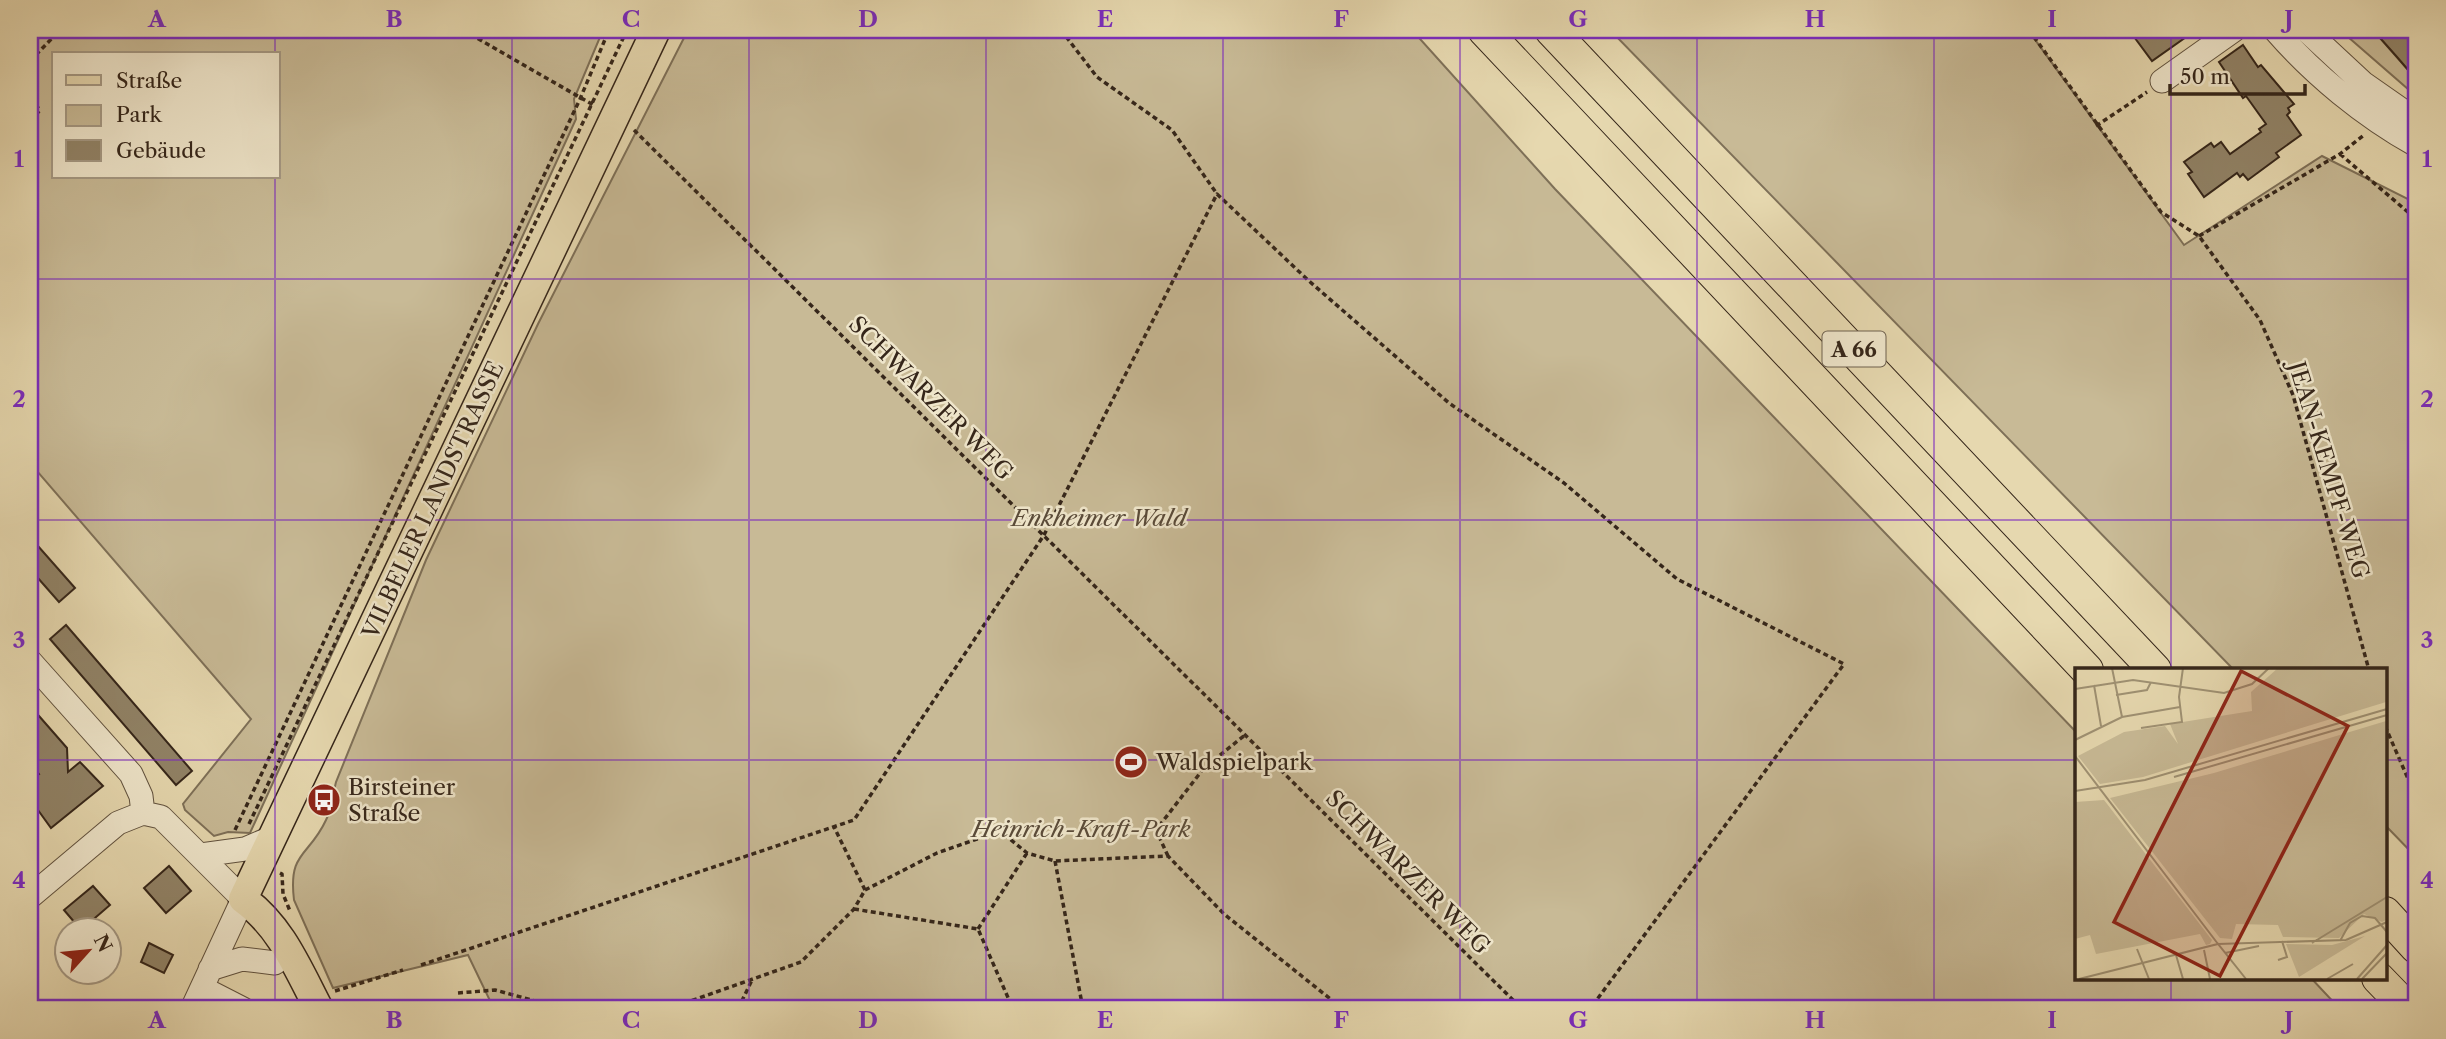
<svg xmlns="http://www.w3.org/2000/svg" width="2446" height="1039" font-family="'Libre Caslon Text',serif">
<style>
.green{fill:#c8ba96;stroke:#7e7058;stroke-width:2;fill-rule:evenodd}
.building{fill:#918367;stroke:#35261a;stroke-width:2}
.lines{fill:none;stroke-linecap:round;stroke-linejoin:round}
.minor-casing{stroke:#61523f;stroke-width:25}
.major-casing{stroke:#35261a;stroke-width:31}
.highway-casing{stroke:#35261a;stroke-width:34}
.path{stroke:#35261a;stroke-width:3.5;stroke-dasharray:5 3.5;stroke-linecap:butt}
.minor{stroke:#efe6cb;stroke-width:23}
.major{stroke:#e6d8af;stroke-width:28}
.highway{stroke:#e6d8af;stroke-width:32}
.grid{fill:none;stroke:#7b2cbf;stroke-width:2;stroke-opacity:0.55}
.labels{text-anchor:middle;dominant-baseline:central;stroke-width:5;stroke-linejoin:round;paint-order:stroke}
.shield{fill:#efe6cb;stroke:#6d604f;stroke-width:2}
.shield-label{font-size:21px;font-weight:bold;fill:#35261a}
.street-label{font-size:23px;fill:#35261a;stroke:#efe6cb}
.park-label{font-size:23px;font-style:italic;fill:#5a4b39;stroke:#efe6cb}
.poi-label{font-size:23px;fill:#35261a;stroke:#efe6cb;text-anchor:start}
.inset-road{fill:none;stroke:#9f9173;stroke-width:2}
.view{fill:#8f2418;fill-opacity:0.15;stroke:#8f2418;stroke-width:3.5}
.inset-edge{fill:none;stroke:#35261a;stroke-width:3.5}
.neatline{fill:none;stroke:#7b2cbf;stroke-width:2.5}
.grid-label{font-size:23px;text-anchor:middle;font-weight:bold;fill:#7b2cbf}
</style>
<rect width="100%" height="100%" fill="#e6d8af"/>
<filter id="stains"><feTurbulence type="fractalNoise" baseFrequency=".00286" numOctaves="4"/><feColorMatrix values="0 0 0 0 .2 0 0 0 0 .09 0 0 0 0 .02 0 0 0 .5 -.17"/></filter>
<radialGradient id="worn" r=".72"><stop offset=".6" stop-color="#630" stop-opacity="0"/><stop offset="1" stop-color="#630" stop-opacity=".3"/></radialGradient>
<path class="green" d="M30 30H603L574 99 576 119 250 833 228 832 214 836 185 810 183 804 251 719 30 463ZM278 54V177H54V54Z
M688 30H1412L1555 189 2077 733V978H2311L2340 1009H494L468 955 333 988 294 900C288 851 309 857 326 820 332 809 333 794 336 782L426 560 538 324Z
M1610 30H2028L2184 245 2322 156 2416 203V857L2385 825V670H2234Z
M2340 30H2373L2416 79V96Z"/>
<path class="building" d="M2129 30H2196L2152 61Z
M2373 30H2416V79L2397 57Z
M2243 45 2258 67 2261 65 2294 104 2288 108 2290 112 2287 115 2301 135 2276 153 2279 157 2248 180 2243 174 2240 177 2237 173 2204 197 2188 174 2192 172 2184 162 2211 143 2214 147 2221 142 2230 154 2261 132 2259 129 2266 124 2246 96 2243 98 2219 62Z
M30 537 75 588 59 602 30 569Z
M66 625 192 771 176 785 50 639Z
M39 716 67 748 68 772 80 762 103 786 51 828 30 799V781L39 774 30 763V724Z
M169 866 191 891 166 913 144 888Z
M93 886 110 905 81 930 64 910Z
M149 943 173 955 164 973 141 962Z"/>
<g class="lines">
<defs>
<path id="minor" d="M2275 30C2314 75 2364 116 2416 145
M2306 30 2363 83 2416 120
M2162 81 2234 30
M30 661 131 774 141 796 143 813
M201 855 245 849 273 837
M30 897 118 823 143 813 161 817 243 899 192 1009
M210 969 242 959 275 963
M202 988 243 1009"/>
<path id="major" d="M243 899 656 30
M243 899C281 926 298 969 319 1009"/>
<path id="highway" d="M1484 30 2087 670
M1551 30 2155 670
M2385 913 2416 947
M2378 978 2408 1009"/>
</defs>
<use href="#minor" class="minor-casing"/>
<use href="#major" class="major-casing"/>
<use href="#highway" class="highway-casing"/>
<path class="path" d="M463 30 595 106
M1061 30 1097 77 1172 130 1217 194
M2029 30 2161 212 2199 236 2260 320 2293 395 2369 670
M30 61 60 30
M30 98 40 110 30 122
M2096 126 2147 92
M634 130 1522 1009
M2340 154 2416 219
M2199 236 2340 154 2364 135
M2385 726 2416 797
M249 824 627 30
M235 830 580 99 609 30
M1168 856 1156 830 1204 768 1245 735
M1055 861 1083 1009
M280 873 282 874 283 894 290 911
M865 890 937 853 1000 831 1027 853 1055 861 1168 856 1224 914 1343 1009
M854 909 978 929 1013 1009
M978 929 1027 853
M421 965 854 820 1044 535 1217 194 1309 281 1449 403 1564 483 1677 579 1844 664 1590 1009
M335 991 403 970
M458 993 495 990 565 1009
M668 1009 801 962 854 909 865 890 834 827
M738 1009 752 980"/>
<use href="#minor" class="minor"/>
<use href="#major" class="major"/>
<use href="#highway" class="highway"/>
</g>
<path class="grid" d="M275 30V54M512 30V1009M749 30V1009M986 30V1009M1223 30V1009M1460 30V1009M1697 30V1009M1934 30V1009M2171 30V670M275 177V1009M30 279H2416M30 520H2416M30 760H2077M2385 760H2416M2171 978V1009"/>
<defs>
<symbol id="stadium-disc" viewBox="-11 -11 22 22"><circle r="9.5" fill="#8f2418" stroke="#efe6cb"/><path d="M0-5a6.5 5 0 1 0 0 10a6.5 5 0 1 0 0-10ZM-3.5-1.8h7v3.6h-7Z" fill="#fff"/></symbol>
<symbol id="bus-disc" viewBox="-11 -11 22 22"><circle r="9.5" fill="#8f2418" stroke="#efe6cb"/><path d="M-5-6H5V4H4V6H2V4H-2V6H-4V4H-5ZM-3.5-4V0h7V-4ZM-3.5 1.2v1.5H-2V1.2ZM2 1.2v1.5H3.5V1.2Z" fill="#fff"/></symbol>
</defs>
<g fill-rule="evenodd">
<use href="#stadium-disc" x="1112" y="743" width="38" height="38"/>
<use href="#bus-disc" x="305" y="781" width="38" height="38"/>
</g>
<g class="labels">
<rect class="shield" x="1822.5" y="331.5" width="63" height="35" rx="5"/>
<g class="shield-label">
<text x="1854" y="349">A 66</text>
</g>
<g class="street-label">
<text transform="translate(931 398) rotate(45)">SCHWARZER WEG</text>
<text transform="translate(2329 470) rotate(73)">JEAN-KEMPF-WEG</text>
<text transform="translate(433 500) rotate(-65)">VILBELER LANDSTRASSE</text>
<text transform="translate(1408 872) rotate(45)">SCHWARZER WEG</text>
</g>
<g class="park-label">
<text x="1099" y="518">Enkheimer Wald</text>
<text x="1081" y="829">Heinrich-Kraft-Park</text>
</g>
<g class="poi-label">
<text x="1156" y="762">Waldspielpark</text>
<text x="348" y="787">Birsteiner<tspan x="348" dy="26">Straße</tspan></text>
</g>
</g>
<g transform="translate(2075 668)">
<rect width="312" height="312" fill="#e6d8af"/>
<path d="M203 0H311V34L68 109 25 116 3 88 49 64 90 58 103 76 95 56 177 43 176 24ZM311 53V252L307 254 289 246 264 270 208 269 203 257 161 256 157 271 145 270 35 130 139 105ZM29 132 137 272 135 276 131 277 125 266 21 286 15 267 0 271V134ZM290 268 224 309 211 276 257 277Z" fill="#c8ba96"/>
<path class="inset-road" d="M37 0 47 49M19 17 26 58M0 21 58 12 149 25 177 16 194 0M41 27 72 22 76 14M66 60 107 54 104 29 108 0M0 72 47 49 105 39M0 88 143 276M99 109 312 47M0 123 70 112 312 41M271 272 312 254M265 273 275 255 287 248 300 250 312 264M237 275 312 229M143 276 271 272M62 281 74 311M129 282 135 311M150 285 184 278M101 287 108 311M203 292 212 289 207 273M4 311 143 276 171 311M252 311 278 296M282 311 312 277M287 311 312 285"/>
<path class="view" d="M166 3 273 58 145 308 39 254Z"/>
<rect width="312" height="312" class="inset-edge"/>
</g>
<rect width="2446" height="1039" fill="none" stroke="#e6d8af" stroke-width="77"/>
<rect x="52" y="52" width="228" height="126" fill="#efe6cb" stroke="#a59984" stroke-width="2"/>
<rect x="66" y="75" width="35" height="10" fill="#e6d8af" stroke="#a59984" stroke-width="2"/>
<text x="116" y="88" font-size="21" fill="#35261a">Straße</text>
<rect x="66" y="105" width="35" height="21" fill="#c8ba96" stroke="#a59984" stroke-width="2"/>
<text x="116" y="122" font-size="21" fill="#35261a">Park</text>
<rect x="66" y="140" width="35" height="21" fill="#918367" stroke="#a59984" stroke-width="2"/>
<text x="116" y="158" font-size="21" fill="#35261a">Gebäude</text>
<g transform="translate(88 951) rotate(63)"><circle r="33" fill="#efe6cb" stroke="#a59984" stroke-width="2"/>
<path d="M0-5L12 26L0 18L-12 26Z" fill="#8f2418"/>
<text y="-10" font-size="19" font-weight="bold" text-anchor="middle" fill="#35261a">N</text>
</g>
<path d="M2170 84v10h135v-10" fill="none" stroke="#35261a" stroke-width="3.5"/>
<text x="2180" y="84" font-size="21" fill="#35261a" stroke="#efe6cb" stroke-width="5" paint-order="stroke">50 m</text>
<rect x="38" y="38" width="2370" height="962" class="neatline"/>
<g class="grid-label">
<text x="157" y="27">A</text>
<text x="394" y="27">B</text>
<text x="631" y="27">C</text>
<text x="868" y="27">D</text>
<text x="1105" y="27">E</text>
<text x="1341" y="27">F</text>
<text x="1578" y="27">G</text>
<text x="1815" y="27">H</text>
<text x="2052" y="27">I</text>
<text x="2289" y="27">J</text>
<text x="19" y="167">1</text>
<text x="2427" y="167">1</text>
<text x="19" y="407">2</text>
<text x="2427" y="407">2</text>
<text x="19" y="648">3</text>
<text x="2427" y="648">3</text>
<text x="19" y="888">4</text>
<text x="2427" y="888">4</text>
<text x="157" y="1028">A</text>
<text x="394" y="1028">B</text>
<text x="631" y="1028">C</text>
<text x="868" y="1028">D</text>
<text x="1105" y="1028">E</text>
<text x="1341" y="1028">F</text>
<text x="1578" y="1028">G</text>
<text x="1815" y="1028">H</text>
<text x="2052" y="1028">I</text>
<text x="2289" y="1028">J</text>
</g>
<rect width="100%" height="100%" filter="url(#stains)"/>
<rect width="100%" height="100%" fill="url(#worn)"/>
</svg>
